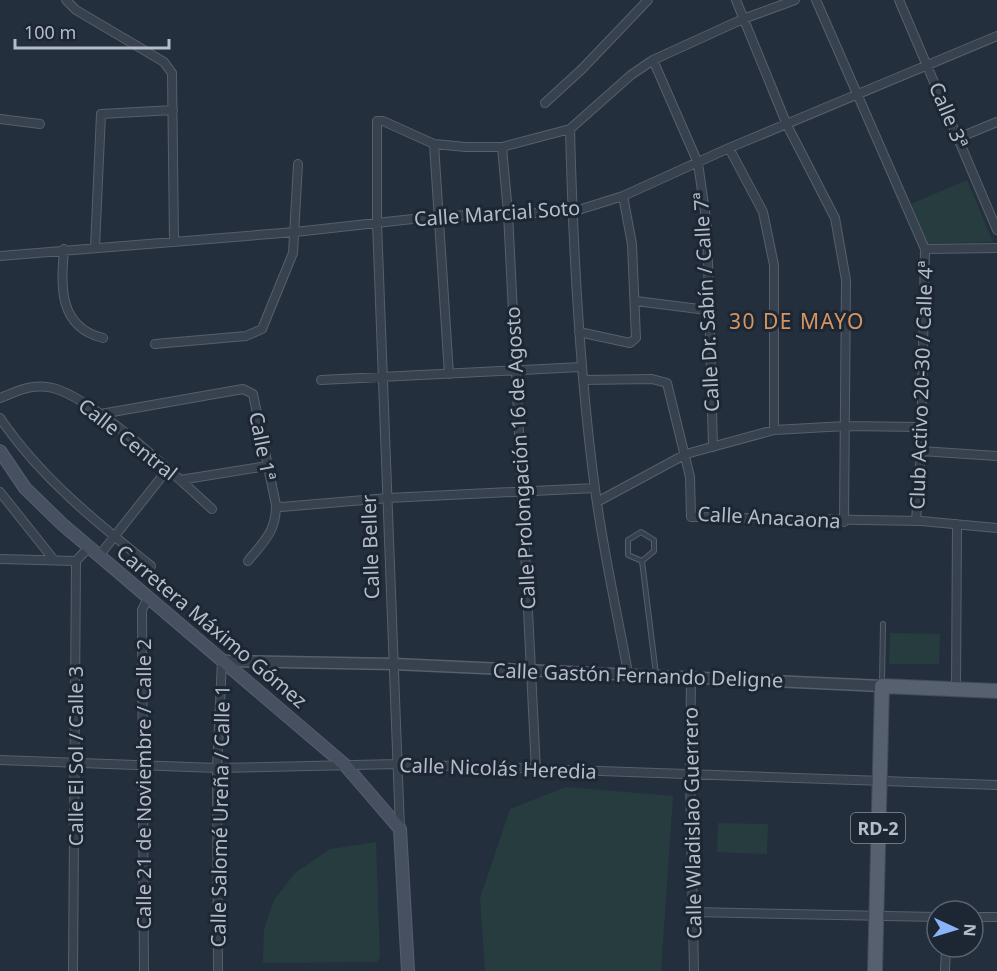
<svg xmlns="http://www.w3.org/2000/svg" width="997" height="971" font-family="'Noto Sans',sans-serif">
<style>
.green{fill:#263c3f}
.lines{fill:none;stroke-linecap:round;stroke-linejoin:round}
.service-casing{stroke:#565f6c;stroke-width:6}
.minor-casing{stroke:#565f6c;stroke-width:10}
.tertiary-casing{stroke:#565f6c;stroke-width:13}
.secondary-casing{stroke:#565f6c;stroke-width:14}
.primary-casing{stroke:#414a57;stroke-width:16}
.service{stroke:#38414e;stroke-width:4}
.minor{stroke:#38414e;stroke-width:8}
.tertiary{stroke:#38414e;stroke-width:10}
.secondary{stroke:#465061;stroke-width:12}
.primary{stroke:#56606e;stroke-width:14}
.labels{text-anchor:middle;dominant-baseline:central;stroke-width:6;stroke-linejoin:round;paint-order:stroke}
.shield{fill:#1d2633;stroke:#878f9c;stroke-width:1.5}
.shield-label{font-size:18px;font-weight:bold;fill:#b4bcc9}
.street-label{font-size:20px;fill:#b4bcc9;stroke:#1d2633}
.neighbourhood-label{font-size:21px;letter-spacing:1.5px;fill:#d59563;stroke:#1d2633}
</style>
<rect width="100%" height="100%" fill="#242f3e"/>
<path class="green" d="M967 180 993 242 926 244 911 204Z
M890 633 940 634 939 664H889Z
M566 787 673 796 661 971H485L480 898 510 809Z
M718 823 768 824 767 854 717 852Z
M376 842 380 957 377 962 263 963 264 930 274 900 295 873 330 849Z"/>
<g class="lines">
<defs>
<path id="service" d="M641 532 654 540V551L642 561 628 555V540Z
M642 561 656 674
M882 682 883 624"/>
<path id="minor" d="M66 0 76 10 164 62 172 73 174 241
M736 0 787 125 835 218 846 280 844 522
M816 0 925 249 921 451 916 521
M899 0 997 230
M653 60 698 163 707 226 713 447
M545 103 582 69 648 0
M0 119 40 124
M570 129C573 249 579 369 595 489 603 550 617 612 628 673
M958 138 997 122
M434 144 449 374
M502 147 508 213 536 770
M729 148 763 212 774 265V430
M95 247 101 114 173 110
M64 249C61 286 58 327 103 338
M925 249 997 248
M0 256 295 232 440 216 572 212 623 196 729 148 997 36
M636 301 707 310
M579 332 630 343 636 338 632 244 623 196
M155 344 246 336 262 329 293 253 298 164
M321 380 581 367
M583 380 652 379 667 383 690 477 691 517 921 521 997 528
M0 398C18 391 33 383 53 388 95 399 178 478 212 509
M101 414 243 389 253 394 276 505C276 532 264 541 248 561
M0 418C40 477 96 522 151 566
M921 451 997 456
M180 480 267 466
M0 492 54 560
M597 502 686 454 774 430 846 426 920 427
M276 505 281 507 388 498 595 488
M99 556 167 470
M0 559 76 561
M691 676 690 775 694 971
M956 689 957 524
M0 760 217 768 398 764 997 785
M400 829 377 223V121H383L434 144 466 147H502L570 129 631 75 653 60 743 19 795 0
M692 912 937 917
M973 917H997
M73 971 76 561 89 547
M144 971 142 610 148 598
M218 971 217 768 222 661
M945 971 946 947"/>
<path id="tertiary" d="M222 661 394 664 882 686"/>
<path id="secondary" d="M0 451 25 488 62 524 345 765 400 829 408 971"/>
<path id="primary" d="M875 971 882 686 997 691"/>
</defs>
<use href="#service" class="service-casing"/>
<use href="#minor" class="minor-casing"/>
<use href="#tertiary" class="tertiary-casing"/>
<use href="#secondary" class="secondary-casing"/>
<use href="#primary" class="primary-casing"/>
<use href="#service" class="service"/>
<use href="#minor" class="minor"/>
<use href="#tertiary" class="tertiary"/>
<use href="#secondary" class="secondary"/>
<use href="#primary" class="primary"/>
</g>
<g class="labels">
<rect class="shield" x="851" y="813" width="54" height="30" rx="4.5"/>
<g class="shield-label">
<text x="878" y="828">RD-2</text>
</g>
<g class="street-label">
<text transform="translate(949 115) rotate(67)">Calle 3ª</text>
<text transform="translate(497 213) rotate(-4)">Calle Marcial Soto</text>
<text transform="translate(706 302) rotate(-93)">Calle Dr. Sabín / Calle 7ª</text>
<text transform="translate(921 385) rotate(-88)">Club Activo 20-30 / Calle 4ª</text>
<text transform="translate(128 439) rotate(38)">Calle Central</text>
<text transform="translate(263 446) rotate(79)">Calle 1ª</text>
<text transform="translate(520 458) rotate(-93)">Calle Prolongación 16 de Agosto</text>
<text transform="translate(769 517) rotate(3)">Calle Anacaona</text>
<text transform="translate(370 547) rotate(-92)">Calle Beller</text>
<text transform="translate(212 626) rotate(40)">Carretera Máximo Gómez</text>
<text transform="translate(638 675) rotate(2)">Calle Gastón Fernando Deligne</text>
<text transform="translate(75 756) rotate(-90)">Calle El Sol / Calle 3</text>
<text transform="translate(498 768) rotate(2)">Calle Nicolás Heredia</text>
<text transform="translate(143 784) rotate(-90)">Calle 21 de Noviembre / Calle 2</text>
<text transform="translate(220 816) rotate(-89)">Calle Salomé Ureña / Calle 1</text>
<text transform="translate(692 823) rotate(-91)">Calle Wladislao Guerrero</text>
</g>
<g class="neighbourhood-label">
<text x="797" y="321">30 DE MAYO</text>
</g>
</g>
<g transform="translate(955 929) rotate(94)"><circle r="28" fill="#1d2633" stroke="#59626f" stroke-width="1.5"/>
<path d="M0-4.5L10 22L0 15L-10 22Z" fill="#8ab4f8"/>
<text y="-9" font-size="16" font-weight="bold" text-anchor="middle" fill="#b4bcc9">N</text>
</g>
<path d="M15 39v9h154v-9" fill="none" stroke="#b4bcc9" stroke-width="3"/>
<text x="24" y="39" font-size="18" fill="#b4bcc9" stroke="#1d2633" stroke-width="4.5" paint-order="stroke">100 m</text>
</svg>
